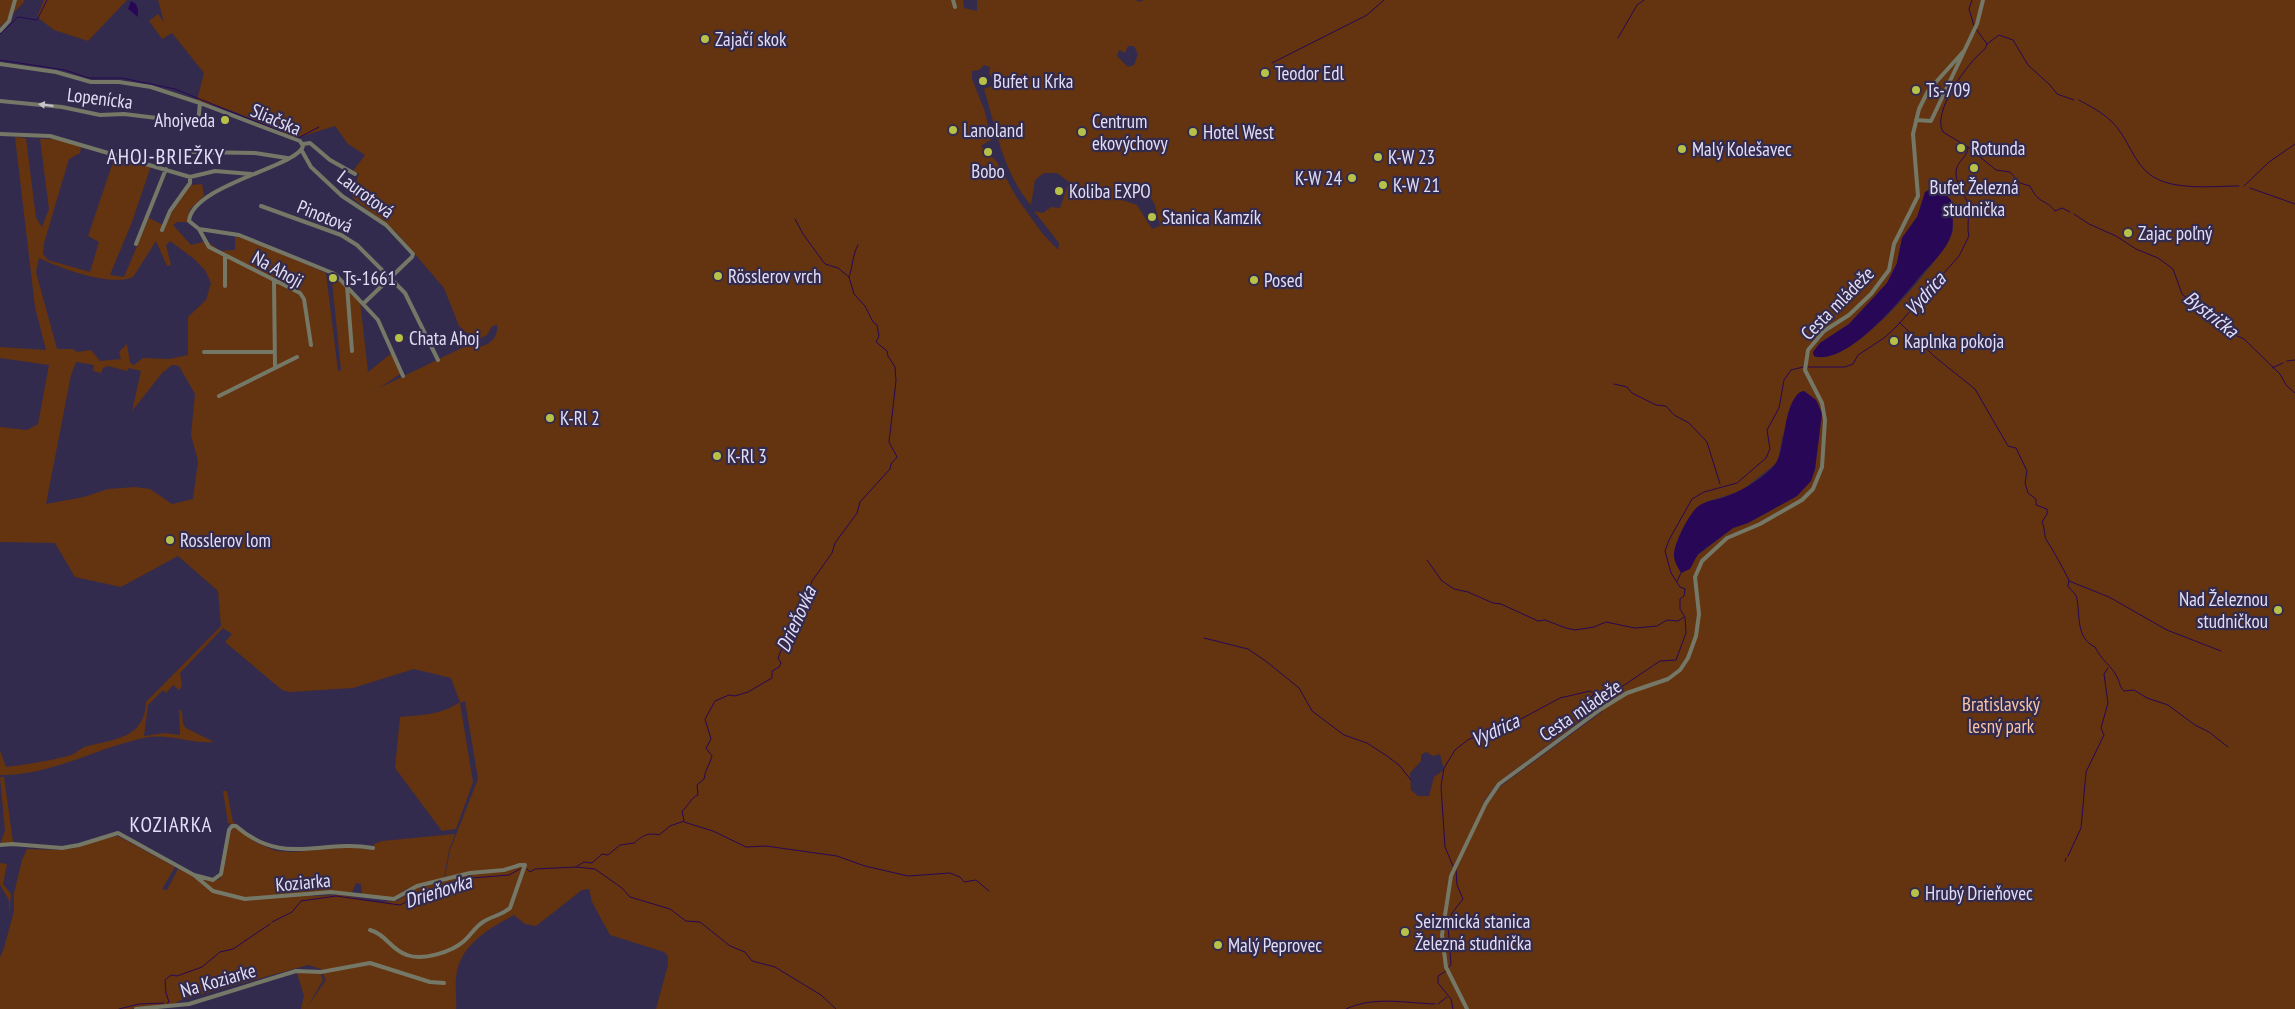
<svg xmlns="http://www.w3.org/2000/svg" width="2295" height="1009" font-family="'PT Sans Narrow',sans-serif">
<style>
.green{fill:#64330f;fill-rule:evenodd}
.water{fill:#280856}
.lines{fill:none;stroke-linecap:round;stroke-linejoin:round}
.stream{stroke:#280856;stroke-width:1}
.minor{stroke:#757866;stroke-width:4}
.oneway{fill:#c7c4d0}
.poi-dot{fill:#b7c147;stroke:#332b4d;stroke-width:2}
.labels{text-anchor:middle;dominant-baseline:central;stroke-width:4.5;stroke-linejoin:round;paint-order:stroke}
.poi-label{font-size:19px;fill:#e2def4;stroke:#332b4d;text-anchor:start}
.street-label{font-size:19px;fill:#e2def4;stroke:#332b4d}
.park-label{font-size:19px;fill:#f9c4a3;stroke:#332b4d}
.water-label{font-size:20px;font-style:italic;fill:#e3dffa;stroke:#332b4d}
.quarter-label{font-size:21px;letter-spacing:1px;fill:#e4dff9;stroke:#332b4d}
</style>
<rect width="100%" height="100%" fill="#332b4d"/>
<path class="green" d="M0 0H24V2L0 27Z
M44 0H127L88 41 54 30 37 17Z
M158 0H963L964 8 977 11V0H1136L1139 2 1144 0H2295V1009H656L668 965V956L664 952 610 935 592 902 589 889 582 890 536 926 525 924 514 915C488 929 459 945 456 978 455 988 457 999 456 1009H301L304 996 297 973H320L323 980 308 1006 326 980 321 969 308 965 181 1000 172 1005 129 1009H0V957L4 948 14 911V893L22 860 27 849 60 850 74 848 104 838 118 836 175 867 162 889 167 890 178 869C190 874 207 885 220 879L230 834 234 827 255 842 276 851 293 852 351 847 372 850 374 844 382 841 455 834 449 850 444 878 404 890 396 898 362 894 361 884 356 883 352 892 312 893V896L341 895 379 902 397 901 416 888 444 882 450 850 478 779 465 701 460 703 473 782 456 829 442 831 395 768 400 717C421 715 442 715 460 702L451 678 414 669 353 688 290 692 282 690 225 642 232 634 223 628 180 673 182 686 179 690 173 685 166 693 163 690 148 705 144 736 165 733 180 735 179 709 182 711 183 724 186 728 214 742C192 744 172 734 149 737 99 746 52 776 0 775V751L6 767C28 764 50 761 71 755 77 753 81 747 88 746 115 739 145 738 146 702L221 626 218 591 178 556 121 587 75 577 55 543 0 542V427L27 430 38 424 49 365 0 358V347L46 350 35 307 15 137 26 138 36 218 42 227 49 209 40 139H52L79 144 81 147 80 153 69 159 44 243 43 254 48 260 90 272 99 242 88 236 115 156 151 166 132 222 110 275 124 277 149 218 165 226 172 212 191 185 202 184 204 196 190 209 187 222H177L173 225 191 245 207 241 220 251 235 250V236L252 241 326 273 338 371 341 370 332 281 337 278 360 301 368 372 392 353 400 374 379 388 466 346C481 350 499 343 497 325L492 326 487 335 476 341 459 326 444 288 396 232 354 199 351 194 359 174 353 171 365 155 348 144 335 126 296 138 235 112 197 100 204 73 172 33 162 39 149 21 158 14 164 22ZM1128 46H1134L1138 54 1134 65 1128 67 1117 56 1119 50 1125 53ZM984 65 990 67 989 74 997 84 984 89C996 128 1003 173 1031 205L1035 180 1044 173H1057L1069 182 1060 208 1051 207 1043 213 1034 211 1059 243 1058 250 1042 233 1017 198 997 162 981 146 992 139 984 109 972 79V71L979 70ZM1934 187 1938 188 1951 200 1953 231 1948 243C1925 275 1858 361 1815 357L1813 352 1820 343 1849 324 1887 283 1897 263 1902 238 1917 217 1929 189ZM1119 192 1151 198 1155 205 1160 226 1152 229 1137 205 1116 198ZM156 241 167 266 171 265 166 245 170 241 193 258 205 270 211 283 206 300 188 317V355L169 359 143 358 134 365 130 363 127 344 119 352 121 359 100 361 91 350 77 352 73 349H57L36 272 39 258C60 268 110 287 133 277ZM76 362 94 365 93 371 101 373 103 368 108 366 127 371 129 368 141 371 132 411 162 373 172 365 179 366 195 394 191 435 198 461 193 499 172 504 150 489 135 487 108 489 84 497 46 504 71 375ZM1804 391 1816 400 1822 413 1815 469 1811 481 1797 496 1748 523 1733 528 1698 555 1681 573 1678 567 1706 502 1741 491 1778 462 1782 438 1797 395ZM1599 707 1603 711 1501 786 1488 803 1484 801 1497 783ZM1426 752 1433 756 1440 754 1444 770 1434 777 1429 796H1418L1411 790 1410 773 1421 761V755ZM505 909 507 910 478 926 460 944 479 922Z
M0 777H4L13 842 0 844 5 831Z
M223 791H227L233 822 237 825 228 823Z
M0 863 7 864 3 884 11 894 9 915V900L0 885Z"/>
<path class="water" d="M131 1 136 4 138 10V17L128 9Z
M1934 187 1938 188 1951 200C1952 212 1955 226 1950 238 1944 252 1932 263 1922 274 1903 297 1847 367 1814 356L1813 352 1820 343 1849 324 1887 283 1897 263 1902 238 1917 217 1925 192Z
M1804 391 1816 400 1822 413 1815 469 1811 481 1797 496 1748 523 1733 528 1698 554 1690 569 1681 573C1678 567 1674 562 1674 555 1674 543 1690 511 1700 505 1707 501 1714 500 1722 498 1740 492 1757 482 1771 469 1788 455 1780 409 1800 392Z"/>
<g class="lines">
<path class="stream" d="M1972 0 1969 9 1974 26
M0 34 18 17 37 20 47 0
M1618 38 1637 5 1644 0
M1987 44 1999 35 2013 40 2028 65 2050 85 2057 94 2074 100
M0 60 65 70 89 78H122L175 89 282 132
M1272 63 1367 15 1384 0
M2079 100C2088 105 2103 113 2111 121 2128 136 2133 164 2152 176 2174 191 2214 186 2239 186
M298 138 319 127
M1968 147 1996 170 2010 172 2020 183 2030 186C2039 205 2046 199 2055 211L2062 208 2070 212
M2244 186 2269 162 2295 144
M2250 188 2295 204
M2074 214 2089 224 2116 236 2136 249 2158 258 2173 269 2182 294 2195 305 2205 307 2208 314 2215 317 2219 322 2231 326 2235 335 2244 339 2280 374 2286 385 2295 393
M849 277C853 266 852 256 858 245
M1900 323 1935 357 1975 389 2008 446 2016 448 2027 471 2025 483 2028 493 2036 499V505L2047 509V514L2042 522C2045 528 2044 537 2047 541 2055 553 2062 567 2069 580L2068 586C2071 591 2076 593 2077 599 2080 616 2076 638 2095 647 2101 660 2112 666 2117 677 2120 682 2119 686 2124 691L2134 690 2147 698 2168 705 2195 725 2209 732 2228 747
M2287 361 2295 360
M1807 367H1845L1853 364 1858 355 1884 338 1896 327 1959 256 1969 236C1966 225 1971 212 1967 201 1963 192 1955 182 1956 171 1957 161 1968 157 1968 147L1943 132C1931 112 1969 61 1985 49L1987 44 1976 29
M2272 368 2283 363
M1614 384 1627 387 1632 393 1656 405 1666 406 1674 415 1689 423 1707 442 1720 484
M1427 560 1442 581 1454 589 1468 592 1493 603 1501 604 1538 621 1545 620 1566 628 1575 630 1594 627 1606 622 1635 628 1657 626 1667 620 1678 621 1684 617
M1677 581 1681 573
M2069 581 2109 597 2167 630 2221 651
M1204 638 1248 649 1267 662 1299 688 1312 711 1344 735 1367 743 1387 756 1399 765 1411 780
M684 822 713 831 746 847 766 846 837 856 865 866 908 876 950 873 960 877 964 882 976 880 989 891
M2068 856 2081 828 2086 772 2104 735 2101 728 2108 703 2104 674 2108 668
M2065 861 2066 858
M1453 866 1445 847 1441 786 1444 768 1455 750 1469 739 1488 733 1511 720 1521 719 1560 698 1590 691 1594 694 1591 697 1592 700 1599 702 1660 661 1676 660 1686 633 1685 617 1680 609V599L1684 596 1685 589 1680 587 1671 573 1665 551 1669 540 1692 499 1704 492 1737 483 1766 458 1770 449 1767 430 1779 408 1784 380 1791 370 1803 367
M576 867 595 869 622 888 630 897 670 909 686 921 700 922 730 946 745 952 752 961 775 967 821 995 836 1009
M527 869 530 872 535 869 576 867 584 862 592 863 602 854 608 855 620 845 634 843C642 836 648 832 659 835L670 826 684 821 682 811C689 806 690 798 698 795L697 785 704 779C705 770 710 764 712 756L706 748 711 739 705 719 715 701 729 695 735 696 748 692 772 678V671L779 667 781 663 778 658 789 630 796 622 798 605 803 594 809 590 812 581 832 553 835 543 857 513 860 502 890 469 891 464 897 457 889 442 896 381 895 367 888 356 887 351 876 342 879 336 877 325 873 322 865 306 854 294 849 277 838 268 825 264 803 234 795 219
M272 922 292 912 301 901 336 896 400 905 429 891 463 885 472 878 509 875 520 869
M1448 968 1451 965 1448 925 1452 913 1463 899 1457 885 1456 870
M1446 971 1438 976V983L1451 999 1453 1009
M167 1003 169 1002 166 993 165 980 171 975 177 976 202 967 220 952 233 949 270 924
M1438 1004 1447 997
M119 1009 139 1004 164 1003
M1346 1009C1373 996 1406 1003 1435 1004"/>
<path class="minor" d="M953 0 955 7
M0 31 9 21 15 0
M0 64 56 72 91 82H119L151 87 200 103 300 141 303 146C299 166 192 185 189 221L199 229 239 235 335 274 378 320 403 376
M0 101 62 107 100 115 124 114 198 123 200 103
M1916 120 1931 121 1977 24 1983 0
M0 134 50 136 190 177 215 171 251 174
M303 144 310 143 330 160 355 174
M302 151 311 167 342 196 386 225 413 254 412 257 364 303
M193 152 255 153 287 158
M261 206 341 235 357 245 405 293 438 360
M199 229 209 247 300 293 304 299 311 345
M162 230 170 211 190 183V177
M136 244 166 169
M274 281 275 368
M225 286V256
M347 286 352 351
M204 352H274
M219 396 297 357
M0 845 12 844 62 848 79 845 118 833 194 875 213 880 221 874 229 830 232 826H236C283 867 319 839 373 848
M194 875 213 891 245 899 331 892 394 899 417 886 470 873 504 870 520 865H525L510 908C502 915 492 916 483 922 475 927 471 935 464 941 452 952 422 961 407 955 391 950 386 934 370 930
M136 1009 189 1004 296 971 321 972 370 963 430 982 444 983
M1467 1009 1446 967 1442 935 1451 876 1486 803 1499 784 1601 709 1627 693 1668 679 1680 670 1688 658 1696 636 1699 614 1695 577 1702 561 1727 538 1760 524 1802 500 1813 489 1822 467 1825 420 1822 403 1805 370 1808 350 1824 331 1849 315 1871 294 1889 270 1894 244 1918 196 1913 134 1919 109 1928 91 1963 52"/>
</g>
<defs><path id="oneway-solid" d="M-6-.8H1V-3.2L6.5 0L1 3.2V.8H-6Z" transform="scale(1.25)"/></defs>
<use class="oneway" href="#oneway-solid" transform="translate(46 105) rotate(-173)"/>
<g class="poi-dot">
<circle cx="705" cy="39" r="5"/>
<circle cx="1265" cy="73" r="5"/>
<circle cx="983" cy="81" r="5"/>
<circle cx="1916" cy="90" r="5"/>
<circle cx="225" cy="120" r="5"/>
<circle cx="953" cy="130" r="5"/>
<circle cx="1082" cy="132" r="5"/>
<circle cx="1193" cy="132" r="5"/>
<circle cx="1961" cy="148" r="5"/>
<circle cx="1682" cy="149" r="5"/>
<circle cx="988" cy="152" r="5"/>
<circle cx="1378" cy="157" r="5"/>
<circle cx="1974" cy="168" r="5"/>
<circle cx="1352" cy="178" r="5"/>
<circle cx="1383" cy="185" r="5"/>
<circle cx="1059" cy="191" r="5"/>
<circle cx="1152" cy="217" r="5"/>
<circle cx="2128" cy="233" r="5"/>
<circle cx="718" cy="276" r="5"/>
<circle cx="333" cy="278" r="5"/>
<circle cx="1254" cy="280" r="5"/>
<circle cx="399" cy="338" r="5"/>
<circle cx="1894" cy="341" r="5"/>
<circle cx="550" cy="418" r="5"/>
<circle cx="717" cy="456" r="5"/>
<circle cx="170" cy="540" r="5"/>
<circle cx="2278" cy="610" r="5"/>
<circle cx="1915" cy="893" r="5"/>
<circle cx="1405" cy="932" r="5"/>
<circle cx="1218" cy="945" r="5"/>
</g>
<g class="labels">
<g class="poi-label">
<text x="715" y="39">Zajačí skok</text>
<text x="1275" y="73">Teodor Edl</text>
<text x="993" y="81">Bufet u Krka</text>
<text x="1926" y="90">Ts-709</text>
<text x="215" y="120" text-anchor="end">Ahojveda</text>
<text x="1092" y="121">Centrum<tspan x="1092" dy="22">ekovýchovy</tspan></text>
<text x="963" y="130">Lanoland</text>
<text x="1203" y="132">Hotel West</text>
<text x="1971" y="148">Rotunda</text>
<text x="1692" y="149">Malý Kolešavec</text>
<text x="1388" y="157">K-W 23</text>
<text x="988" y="171" text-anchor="middle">Bobo</text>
<text x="1342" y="178" text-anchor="end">K-W 24</text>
<text x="1393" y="185">K-W 21</text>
<text x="1974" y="187" text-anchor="middle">Bufet Železná<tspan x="1974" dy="22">studnička</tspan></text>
<text x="1069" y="191">Koliba EXPO</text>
<text x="1162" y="217">Stanica Kamzík</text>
<text x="2138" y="233">Zajac poľný</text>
<text x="728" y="276">Rösslerov vrch</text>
<text x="343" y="278">Ts-1661</text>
<text x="1264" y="280">Posed</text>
<text x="409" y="338">Chata Ahoj</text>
<text x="1904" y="341">Kaplnka pokoja</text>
<text x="560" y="418">K-Rl 2</text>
<text x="727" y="456">K-Rl 3</text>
<text x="180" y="540">Rosslerov lom</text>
<text x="2268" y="599" text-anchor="end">Nad Železnou<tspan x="2268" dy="22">studničkou</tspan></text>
<text x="1925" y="893">Hrubý Drieňovec</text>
<text x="1415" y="921">Seizmická stanica<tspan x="1415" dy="22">Železná studnička</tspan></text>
<text x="1228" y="945">Malý Peprovec</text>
</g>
<g class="street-label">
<text transform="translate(100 98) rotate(7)">Lopenícka</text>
<text transform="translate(276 119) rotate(23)">Sliačska</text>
<text transform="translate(366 194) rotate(37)">Laurotová</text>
<text transform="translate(325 216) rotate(22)">Pinotová</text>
<text transform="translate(278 269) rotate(29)">Na Ahoji</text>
<text transform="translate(1837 303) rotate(-45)">Cesta mládeže</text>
<text transform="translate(1580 710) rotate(-34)">Cesta mládeže</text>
<text transform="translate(303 882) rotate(-5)">Koziarka</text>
<text transform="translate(218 980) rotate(-16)">Na Koziarke</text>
</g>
<g class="park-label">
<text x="2001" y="704">Bratislavský<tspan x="2001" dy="22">lesný park</tspan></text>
</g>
<g class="water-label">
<text transform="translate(1925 294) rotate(-48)">Vydrica</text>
<text transform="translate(2211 314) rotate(38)">Bystrička</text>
<text transform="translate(796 619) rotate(-66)">Drieňovka</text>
<text transform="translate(1495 730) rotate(-25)">Vydrica</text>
<text transform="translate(438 891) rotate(-18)">Drieňovka</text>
</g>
<g class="quarter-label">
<text x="166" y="156">AHOJ-BRIEŽKY</text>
<text x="171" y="824">KOZIARKA</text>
</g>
</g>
</svg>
